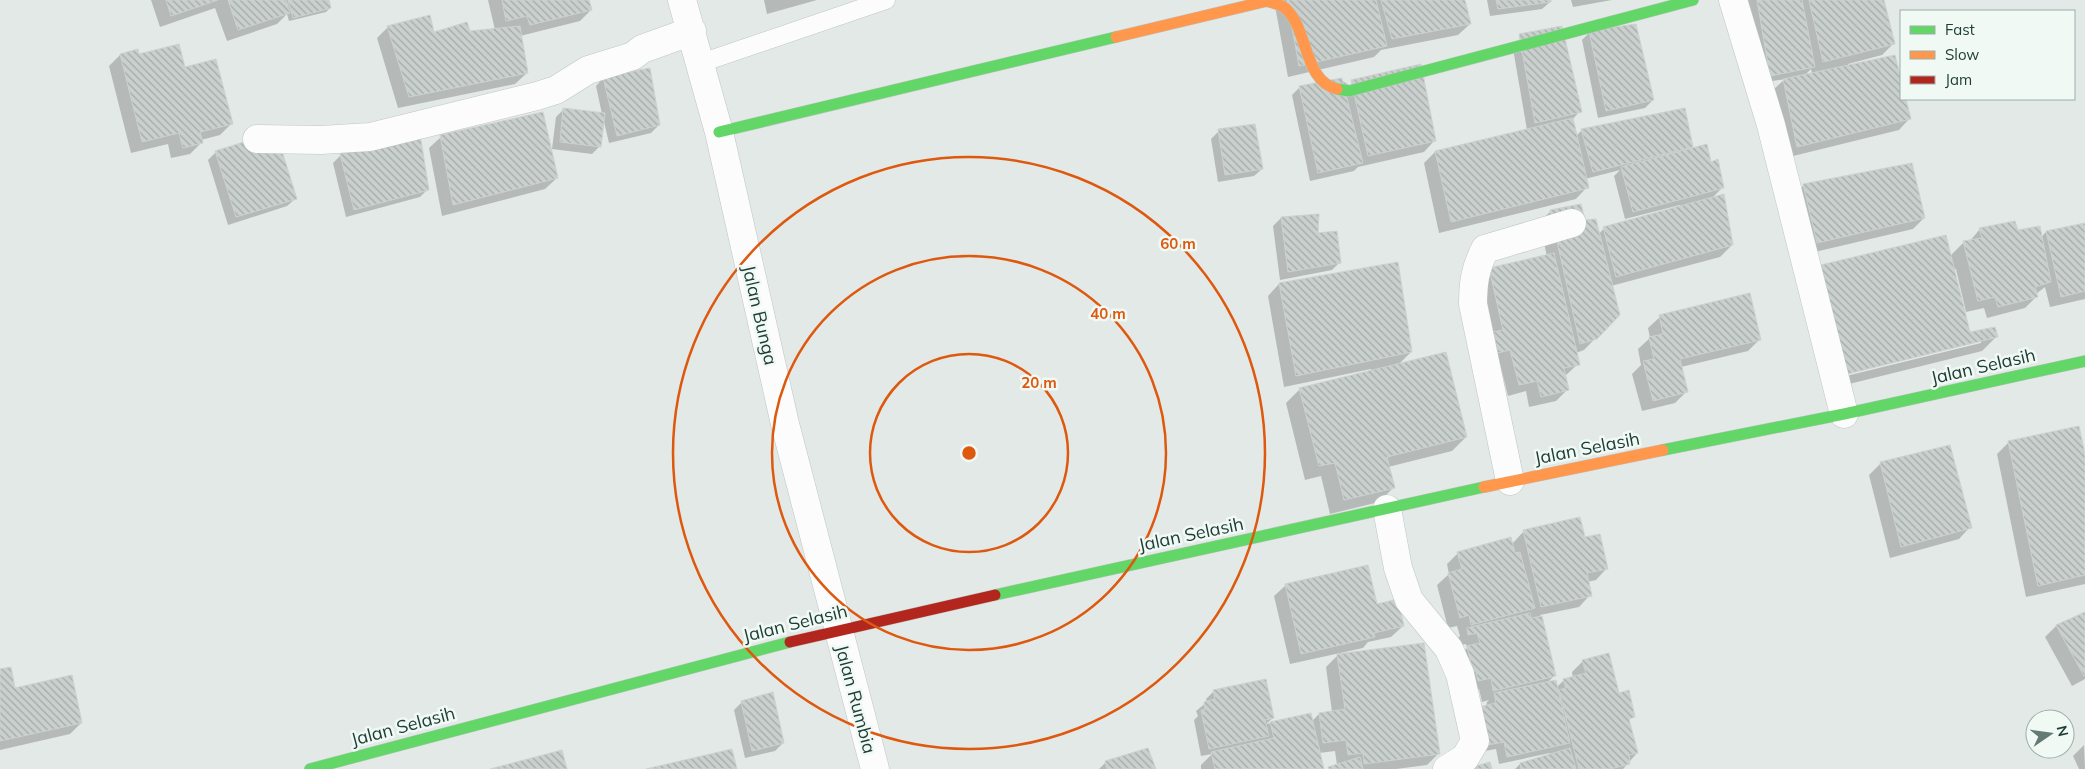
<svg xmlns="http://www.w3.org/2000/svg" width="2085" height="769" font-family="Mulish,sans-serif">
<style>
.shadow{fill:#0003;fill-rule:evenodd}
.building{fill:url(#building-back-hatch);stroke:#cbd2d0}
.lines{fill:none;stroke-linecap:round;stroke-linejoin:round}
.lane-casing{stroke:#c0c6c4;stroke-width:19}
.street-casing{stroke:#c0c6c4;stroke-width:29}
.fast-casing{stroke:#bfc7c4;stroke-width:12}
.slow-casing{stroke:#bfc7c4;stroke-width:12}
.jam-casing{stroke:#bfc7c4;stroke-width:12}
.lane{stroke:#fbfcfb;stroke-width:18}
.street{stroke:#fbfcfb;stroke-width:28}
.fast{stroke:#63d668;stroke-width:11}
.slow{stroke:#ff974d;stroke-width:11}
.jam{stroke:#b3261e;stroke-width:11}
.ring{fill:none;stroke:#de580e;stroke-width:2.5}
.labels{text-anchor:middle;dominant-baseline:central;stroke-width:5;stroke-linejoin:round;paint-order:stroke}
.street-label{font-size:18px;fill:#203e38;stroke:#f1f9f5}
.centre{fill:#de580e;stroke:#f1f9f5;stroke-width:2.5}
.ring-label{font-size:15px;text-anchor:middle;font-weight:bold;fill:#de580e;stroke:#f1f9f5;stroke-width:5;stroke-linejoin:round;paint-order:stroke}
</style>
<defs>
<pattern id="building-back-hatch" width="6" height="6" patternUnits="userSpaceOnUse" patternTransform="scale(1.25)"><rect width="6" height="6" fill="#cad0ce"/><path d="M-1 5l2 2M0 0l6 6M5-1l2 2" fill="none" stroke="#a4aaa8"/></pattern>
</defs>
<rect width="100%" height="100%" fill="#e3e9e7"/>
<path class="shadow" d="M151 0H328L330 8 326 12 289 21 287 14 277 24 227 41 215 8 160 27Z
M488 0H588L591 10 580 21 520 36 527 73 515 84 398 108 377 38 388 27 433 34 495 30Z
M764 0H817L767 14Z
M1281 0H1464L1470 24 1458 35 1381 50 1374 57 1288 77 1275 6Z
M1487 0H1550V2L1542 9 1490 16Z
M1571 0H1612L1573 7Z
M1748 0H1883L1893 44 1882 55 1848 64V66L1894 56 1901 84V99H1905L1910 118 1899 130 1785 158 1772 91 1785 79 1762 83ZM1811 69 1812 74 1805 75Z
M1590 32 1653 100 1645 108 1598 118 1582 40Z
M1512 43 1580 111 1572 120 1576 136 1582 130 1691 146 1687 151 1710 164 1723 187 1712 198 1732 245 1720 257 1611 286 1618 315 1584 350 1576 353 1578 364 1565 376 1568 389 1556 401 1529 407 1526 391 1508 396 1499 360 1486 364 1478 280 1489 269 1547 256 1539 222 1551 211 1585 221 1599 234 1604 228 1680 207V205L1625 219 1614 176 1620 170 1585 179 1587 187 1576 199 1439 233 1424 163 1435 152 1527 130Z
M137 51 138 56 184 68 231 124 220 135 201 140V143L190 154 171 158 168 144 131 153 109 66 120 55Z
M603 78 659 125 651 133 609 143 603 118 600 146 592 154 552 149 556 117 564 109 602 114 596 86Z
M1341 80 1435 140 1424 152 1358 167 1354 171 1310 181 1292 95 1300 87Z
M1219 131 1262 169 1254 176 1218 182 1211 139Z
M441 137 557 178 545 189 442 216 429 148Z
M216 152 295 199 287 206 228 225 208 160Z
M341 155 428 189 420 197 346 217 333 163Z
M1804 185 1924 218 1913 229 1806 254 1793 196Z
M1281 218 1340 262 1332 270 1280 280 1273 226Z
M2085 224V299L2050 307 2045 287 2036 294V297L2025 308 1987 318 1984 308 1966 312 1956 269 1953 270 1969 334 1996 337 1982 351 1833 388 1807 280 1822 266 1950 256 1963 243 1969 242 1980 229 2017 231 2041 237 2046 232ZM1981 340V343L1842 377 1841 374Z
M1279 284 1411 352 1398 365 1466 437 1452 451 1388 467 1393 488 1379 502 1330 514 1321 476 1305 480 1286 403 1300 389 1371 371V369L1284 387 1268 296Z
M1660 317 1760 339 1748 351 1681 367 1686 392 1675 403 1642 411 1632 374 1641 365 1638 349 1650 338 1648 328Z
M2009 442 2085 460V584L2026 597 1997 454Z
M1881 463 1970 527 1959 539 1890 558 1869 475Z
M1524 531 1584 539 1607 568 1596 580 1587 582 1590 595 1579 607 1540 615 1554 676 1547 683 1556 688 1564 680 1573 678 1572 672 1583 661 1618 694 1634 716 1628 721 1637 753 1623 769H1515L1520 764 1550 755V753L1499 764 1496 749 1479 752 1487 702 1489 700 1482 702 1479 689 1467 692 1457 658 1467 648 1466 644 1457 646 1456 640 1460 636 1457 626 1448 628 1437 585 1449 574 1447 564 1458 553 1512 544Z
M1286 585 1376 606 1403 626 1391 637 1368 642 1363 648 1290 664 1274 596Z
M2085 613V679L2072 686 2045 637 2056 626Z
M1339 654 1439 753 1427 765 1396 769H1328L1337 765 1335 751 1319 753 1322 769H1201V765L1212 754 1201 756 1194 720 1198 716 1196 711 1207 702 1206 699 1214 691 1273 718 1266 724 1310 715 1312 721 1319 714 1332 712 1326 667Z
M0 670 14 689 81 723 70 734 0 750Z
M742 702 783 743 775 751 745 758 734 710Z
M2084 745 2085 769H2079L2073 756Z
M1106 762 1154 769H1099Z"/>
<path class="building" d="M166 0H218L171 16Z
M228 0H286L290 13 238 30Z
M288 0H329L331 8 293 18Z
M502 0H589L592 10 530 25 527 16 506 21Z
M1287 0H1376L1387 46 1299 66Z
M1381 0H1465L1471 24 1392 39Z
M1496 0H1551V2L1498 9Z
M1757 0H1802L1815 67 1770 76Z
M1809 0H1884L1895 44 1823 62Z
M430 15 434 32 467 22 470 31 520 26 528 73 409 97 387 26Z
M1636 24 1654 100 1606 111 1589 31Z
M1562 26 1582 112 1535 123 1519 34Z
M179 44 185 67 216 59 233 124 200 132 203 143 183 148 179 133 142 142 120 54 138 49 139 54Z
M1895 55 1901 79V99H1906L1911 119 1797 147 1783 79Z
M1421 64 1436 141 1368 156 1351 80Z
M650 68 660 125 617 136 603 77Z
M1342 78 1363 163 1318 173 1299 86Z
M563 108 605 113 601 147 560 142Z
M1685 108 1693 147 1593 172 1581 129Z
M543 112 558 178 453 205 440 135Z
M1573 118 1589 188 1451 222 1435 151Z
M1255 124 1263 169 1225 175 1218 129Z
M276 132 297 199 236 217 215 151Z
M420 134 429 190 354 210 340 154Z
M1707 144 1711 162 1718 159 1724 188 1633 212 1621 167Z
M1912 163 1925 218 1817 243 1803 184Z
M1724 194 1733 245 1616 277 1603 227Z
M1581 204 1585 220 1596 219 1620 315 1597 339 1580 344 1550 210Z
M1319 214 1318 233 1337 231 1341 263 1288 272 1281 217Z
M2015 221 2018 230 2040 226 2051 282 2035 287 2038 297 1998 307 1995 297 1978 301 1963 241 1982 238 1979 228Z
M2085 223V291L2061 297 2046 231Z
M1946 235 1970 332 1995 327 1998 337 1847 374 1821 265Z
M1554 253 1580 365 1564 368 1569 390 1541 397 1537 381 1519 385 1510 350 1498 353 1493 332 1503 330 1489 268Z
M1398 262 1412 352 1296 376 1279 283Z
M1750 293 1761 340 1680 359 1688 392 1653 401 1643 361 1654 359 1649 337 1663 334 1659 315Z
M1446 352 1467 437 1387 457 1395 488 1344 500 1335 463 1319 466 1299 388Z
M2079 426 2085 454V575L2038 586 2008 441Z
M1950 445 1972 528 1901 547 1880 462Z
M1580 517 1585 537 1600 534 1608 569 1587 573 1592 596 1541 607 1523 530Z
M1511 537 1515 553 1520 552 1535 608 1471 625 1469 615 1460 618 1448 573 1462 569 1457 552Z
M1368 565 1377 604 1398 599 1404 626 1374 633 1375 637 1301 654 1285 584Z
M2085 612V675L2084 676 2056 625Z
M1530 613 1531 618 1542 616 1556 676 1493 691 1491 678 1478 681 1476 671 1473 672 1467 646 1480 643 1477 633 1468 635 1467 628Z
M1424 643 1440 754 1364 764 1363 753 1348 755 1346 740 1323 743 1319 713 1345 709 1337 654Z
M1609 653 1619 693 1629 690 1635 717 1629 719 1638 753 1629 755 1630 764 1610 769H1579L1559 690 1566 688 1563 679 1586 673 1582 660Z
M11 667 15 688 72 675 82 723 0 741V669Z
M1266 679 1274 718 1265 720 1269 736 1209 749 1201 710H1205L1204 702 1215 699 1213 690Z
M1556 680 1570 743 1507 757 1504 742 1487 745 1479 707 1496 703 1494 693Z
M773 692 784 743 752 751 741 701Z
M1311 713 1324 769H1215L1211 752 1274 738 1270 722Z
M1148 748 1156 769H1107L1105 761Z
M1570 748 1576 769H1521L1520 763Z
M732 749 737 769H646Z
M562 750 567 769H490Z
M1360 757 1363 769H1329L1328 767Z
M1490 762 1492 769H1465Z"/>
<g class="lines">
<defs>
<path id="lane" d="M701 63 886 0"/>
<path id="street" d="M682 0 719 132 785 424 875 769
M1733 0 1771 125 1844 414
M257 139 321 140 370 137 537 96 556 90 588 70 633 56 642 49 692 31
M1510 481 1473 304C1473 283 1475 269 1485 249L1572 223
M1387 509 1398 568 1409 600 1449 649 1460 674 1475 741 1465 758 1447 769"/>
<path id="fast" d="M1337 89 1349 91 1693 0
M719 132 1116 37
M1663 450 1844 414 2085 361
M995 595 1484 487
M310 769 790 642"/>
<path id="slow" d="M1116 37 1267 1C1273 3 1280 4 1285 8 1309 29 1303 81 1337 89
M1484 487 1663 450"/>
<path id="jam" d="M790 642 995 595"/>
</defs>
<use href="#lane" class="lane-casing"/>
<use href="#street" class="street-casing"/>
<use href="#fast" class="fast-casing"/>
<use href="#slow" class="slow-casing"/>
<use href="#jam" class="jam-casing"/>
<use href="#lane" class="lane"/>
<use href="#street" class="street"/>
<use href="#fast" class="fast"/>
<use href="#slow" class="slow"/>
<use href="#jam" class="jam"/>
</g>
<g class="ring">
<circle cx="969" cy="453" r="99"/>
<circle cx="969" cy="453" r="197"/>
<circle cx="969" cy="453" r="296"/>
</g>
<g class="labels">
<g class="street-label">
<text transform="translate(760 315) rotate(77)">Jalan Bunga</text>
<text transform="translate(1983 366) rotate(-13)">Jalan Selasih</text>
<text transform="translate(1587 448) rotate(-11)">Jalan Selasih</text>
<text transform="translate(1191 534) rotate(-12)">Jalan Selasih</text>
<text transform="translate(795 623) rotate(-14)">Jalan Selasih</text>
<text transform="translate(856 699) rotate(75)">Jalan Rumbia</text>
<text transform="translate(403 726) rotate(-15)">Jalan Selasih</text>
</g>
</g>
<circle cx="969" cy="453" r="8" class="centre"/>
<g class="ring-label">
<text x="1178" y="249">60 m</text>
<text x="1108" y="319">40 m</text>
<text x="1039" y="388">20 m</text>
</g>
<rect x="1900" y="10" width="175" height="90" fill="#f1f9f5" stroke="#9daea9"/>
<rect x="1910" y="26" width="25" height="8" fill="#63d668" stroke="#9daea9"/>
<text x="1945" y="35" font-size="15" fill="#203e38">Fast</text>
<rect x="1910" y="51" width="25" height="8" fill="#ff974d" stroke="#9daea9"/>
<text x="1945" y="60" font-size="15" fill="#203e38">Slow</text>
<rect x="1910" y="76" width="25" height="8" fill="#b3261e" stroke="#9daea9"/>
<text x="1945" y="85" font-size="15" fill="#203e38">Jam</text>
<g transform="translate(2050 734) rotate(77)"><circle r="24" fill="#f1f9f5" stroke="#9daea9"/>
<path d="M0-4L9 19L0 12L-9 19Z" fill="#647a75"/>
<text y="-8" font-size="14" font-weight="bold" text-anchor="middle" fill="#203e38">N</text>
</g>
</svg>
